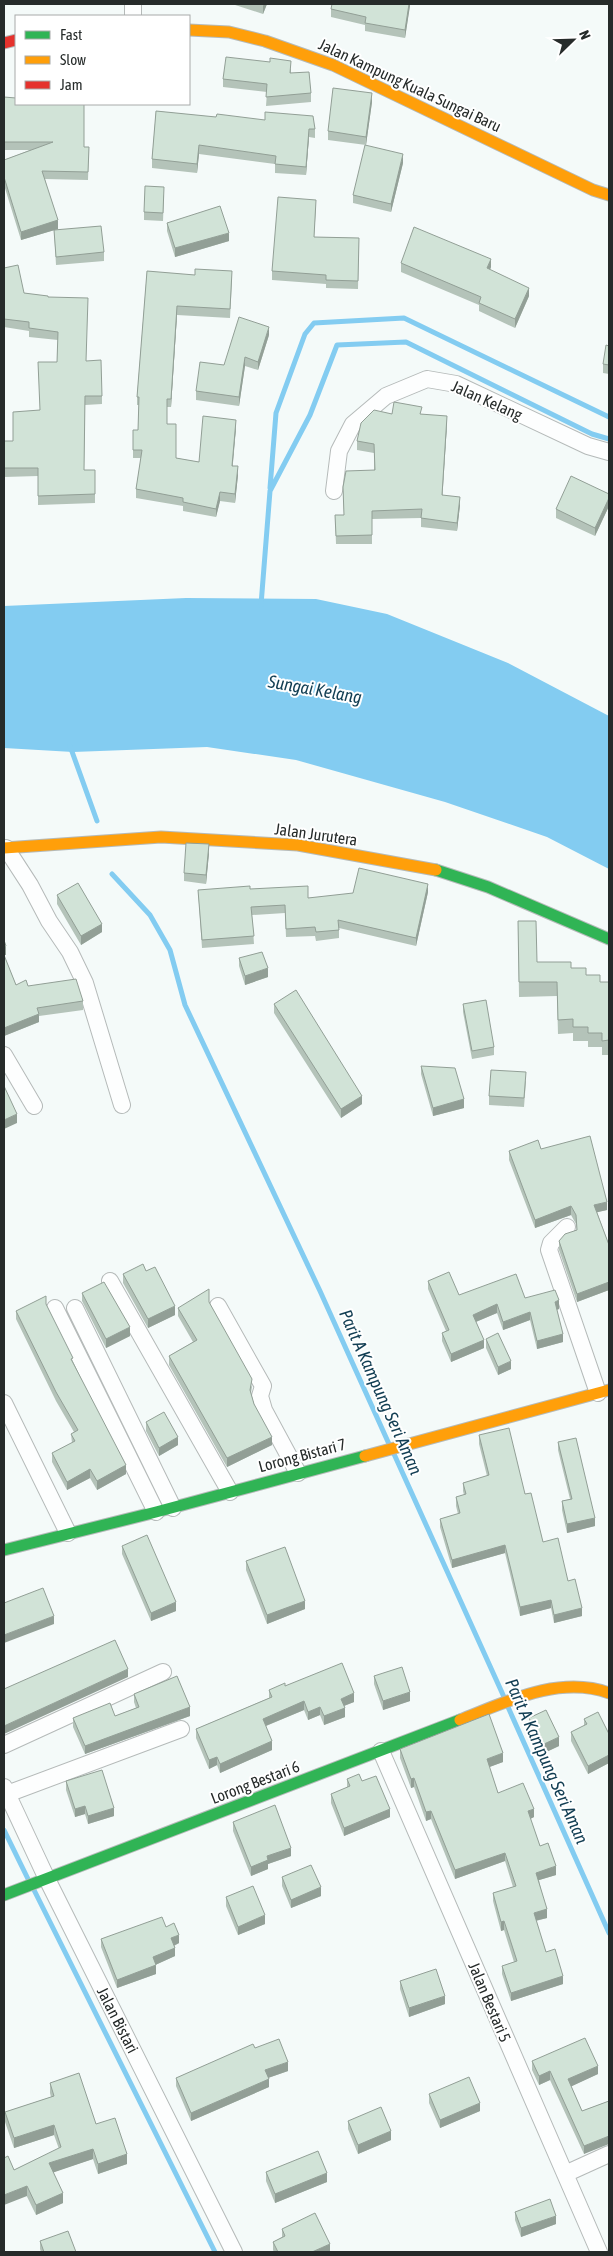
<svg xmlns="http://www.w3.org/2000/svg" width="613" height="2256" font-family="'Asap Condensed',sans-serif">
<style>
.water{fill:#83ccf1}
.lines{fill:none;stroke-linecap:round;stroke-linejoin:round}
.stream{stroke:#83ccf1;stroke-width:5}
.street-casing{stroke:#b5bab9;stroke-width:18}
.fast-casing{stroke:#b5bab9;stroke-width:13}
.slow-casing{stroke:#b5bab9;stroke-width:13}
.jam-casing{stroke:#b5bab9;stroke-width:13}
.street{stroke:#fdfefe;stroke-width:16}
.fast{stroke:#30b455;stroke-width:11}
.slow{stroke:#ff9f0a;stroke-width:11}
.jam{stroke:#e5322d;stroke-width:11}
.wall{fill:#b4c3b9}
.shaded-wall{fill:#929f96}
.building{fill:#d1e3d7;stroke:#929f96}
.labels{text-anchor:middle;dominant-baseline:central;stroke-width:4;stroke-linejoin:round;paint-order:stroke}
.street-label{font-size:16px;fill:#262b2a;stroke:#fff}
.water-label{font-size:18px;font-style:italic;fill:#123e53;stroke:#fff}
</style>
<rect width="100%" height="100%" fill="#f4faf9"/>
<path class="water" d="M186 598 316 599 387 614 508 663 609 716V869L547 837 445 802 296 760 207 747 73 752 4 748V606Z"/>
<g class="lines">
<path class="stream" d="M270 488 276 413 305 334 314 323 404 318 609 417
M261 605 270 491 310 415 337 345 406 342 592 434 609 439
M70 746 97 821
M112 874 150 915 170 950 185 1005 320 1291 389 1444
M394 1454 504 1697
M508 1707 609 1933
M4 1830 29 1881
M34 1890 215 2252"/>
<defs>
<path id="street" d="M133 4V16
M334 491 339 451 353 424 386 396 427 379 456 384 588 446 609 452
M6 848 30 885 49 921 70 952 85 983 122 1105
M4 1055 34 1106
M567 1227 551 1243 549 1250 598 1393
M110 1281 230 1492
M218 1306 263 1386 260 1396 264 1410 298 1473
M55 1308 156 1512
M75 1308 173 1508
M4 1403 68 1533
M4 1745 163 1672
M381 1751 599 2252
M4 1787 47 1879 234 2252
M7 1794 181 1729
M565 2174 609 2154"/>
<path id="fast" d="M436 870 488 887 609 939
M4 1550 156 1512 365 1456
M4 1895 460 1720"/>
<path id="slow" d="M189 30 229 32 265 41 333 65 593 190 609 195
M4 848 161 837 298 845 436 870
M365 1456 609 1390
M460 1720C506 1702 559 1675 609 1693"/>
<path id="jam" d="M4 43 16 40"/>
</defs>
<use href="#street" class="street-casing"/>
<use href="#fast" class="fast-casing"/>
<use href="#slow" class="slow-casing"/>
<use href="#jam" class="jam-casing"/>
<use href="#street" class="street"/>
<use href="#fast" class="fast"/>
<use href="#slow" class="slow"/>
<use href="#jam" class="jam"/>
</g>
<path class="wall" d="M232 4H267L263 14Z
M410 4 405 38 365 31V25L331 17V9Z
M291 69V73L311 93V102L266 106 267 92 223 87V79Z
M4 97 84 147H89L88 180 45 179 58 229 21 240 4 185V160L30 150H4Z
M372 102 366 145 328 140V131Z
M156 111 315 129V138L309 137 306 175 275 173V164L199 154 197 173 152 168V159Z
M403 163 391 212 353 203V195Z
M164 195 163 221 144 220V212Z
M316 208 314 237 359 238 358 289 326 288V284L272 280V271Z
M167 223 229 241 175 257 167 231Z
M54 230 104 252V261L56 265Z
M401 263 491 267 490 270 529 296 515 328 479 311V305L401 272Z
M4 268 24 293 48 297 86 361 102 396V404L85 405 84 470H95V503L38 505V476L4 477V441H13L40 410 57 362 58 340 29 337V331L4 327Z
M147 271 232 280 230 318 177 315 171 407H167V424L176 458 199 462 236 428 232 466 238 475 235 503 220 501 216 517 183 511V506L136 498V489L141 458H133V430H138L139 405H137V397Z
M269 335 258 370 245 366 239 406 196 400V391L224 365Z
M609 346V374L603 373V364Z
M392 414H422L447 424 442 495 460 505 457 531 421 527V518L372 519V544H336L335 515H344L343 487 374 470V453L357 450V441Z
M609 494V506L595 536 556 518V509Z
M209 853 206 884 184 881V873Z
M250 889 308 898 428 892 416 946 339 928V938L316 941 315 936 286 937 285 913 252 915 254 944 202 948 198 890Z
M57 895 102 932 81 945 57 904Z
M518 921 537 962 571 968 600 982H609V1055H602V1047H588V1041H573V1033L558 1034 557 996 519 997Z
M4 940 6 955H4L16 985 28 986 83 1001V1010L39 1016V1022L4 1036Z
M239 958 268 977 245 985 239 966Z
M274 1004 362 1104 341 1118 274 1013Z
M463 1004 494 1047V1055L472 1059 463 1012Z
M421 1066 464 1108 433 1116 421 1074Z
M526 1081 524 1107 489 1105V1096Z
M541 1149 607 1210 597 1212 609 1245V1290L577 1302 559 1250V1241L577 1230 576 1224 571 1215 535 1228 509 1160V1151Z
M146 1271 175 1315 148 1328 123 1283V1274Z
M428 1281 459 1295 525 1298 559 1309 557 1310 563 1342 537 1349 530 1320 503 1330 497 1313 476 1322 484 1348 451 1362 442 1341V1333L446 1331 428 1289Z
M82 1293 130 1336 106 1348 82 1301Z
M209 1302 252 1387 251 1393 254 1404 272 1445 227 1467 169 1365V1356L193 1342 178 1316V1308Z
M46 1304 126 1474 97 1490 90 1478 67 1490 52 1462V1453L72 1443 71 1434 74 1432 56 1401 16 1319V1311Z
M486 1339 511 1369 498 1375 486 1348Z
M146 1422 178 1445 159 1456 146 1431Z
M479 1435 525 1494 543 1542 568 1581 582 1616 554 1623 551 1608 520 1616 505 1553 452 1568 440 1527V1519L458 1514 456 1506V1497L464 1495 463 1491V1483L487 1476 479 1444Z
M558 1442 595 1526 567 1533 562 1510V1501L570 1499 558 1450Z
M122 1546 176 1611 151 1621 122 1554Z
M246 1561 305 1609 267 1624 246 1570Z
M374 1676 410 1701 383 1710 374 1684Z
M285 1686 354 1702 344 1706 345 1717 324 1725 320 1715 308 1720 304 1710 266 1726 272 1750 220 1773 217 1765 209 1769 196 1738V1729L269 1698V1690Z
M134 1694 190 1716 85 1754 73 1727V1718L115 1716 136 1708 134 1702Z
M529 1718 559 1746 542 1754 529 1727Z
M584 1719 609 1734V1763L588 1774 571 1741V1732L584 1726Z
M400 1749 503 1762 489 1767 498 1793 534 1817 530 1819 540 1846 556 1875 539 1880 547 1918 536 1921 546 1952 563 1984 511 2001 502 1974V1966L514 1962 504 1930 501 1931 493 1901V1893L513 1887 505 1861 455 1879 431 1819 426 1821 414 1787 411 1788 400 1758Z
M347 1779 362 1781 390 1817 344 1836 331 1803V1794L347 1788Z
M66 1781 114 1816 88 1824 85 1814 75 1817 66 1790Z
M233 1822 291 1856 268 1864V1869L251 1876 233 1831Z
M282 1877 321 1896 291 1908 282 1886Z
M226 1897 265 1924 238 1935 226 1906Z
M166 1927 179 1943 174 1946 175 1956 155 1965 156 1974 117 1988 101 1947V1939Z
M400 1981 445 2004 409 2017 400 1989Z
M255 2048 288 2071 268 2078 269 2087 191 2121 176 2086V2078Z
M532 2061 598 2074 571 2086 582 2111 609 2101 584 2154 550 2080 539 2085 532 2070Z
M50 2083 96 2124 127 2164 98 2174 93 2159 53 2172 63 2203 36 2215 14 2170 59 2149 54 2135 14 2148 5 2122V2112L51 2097 50 2093Z
M429 2094 480 2111 440 2128 429 2103Z
M348 2121 391 2140 358 2154 348 2129Z
M266 2172 327 2182 275 2203 266 2181Z
M515 2212 556 2224 521 2237 515 2220Z
M282 2229 330 2252H274L273 2250V2242L282 2237Z
M40 2241 76 2252H41L40 2249Z"/>
<path class="shaded-wall" d="M264 4H267L263 14V6Z
M409 4H410V6L405 38V30Z
M372 93V102L366 145V137Z
M309 129V137L306 175V167Z
M199 145V154L197 173V164Z
M403 154V163L391 212V204Z
M58 220V229L21 240V232Z
M229 233V241L175 257V248Z
M491 259V267L487 277V268Z
M529 288V296L515 328V319Z
M177 306V315L171 407V399Z
M269 327V335L258 370V362Z
M245 357V366L239 406V397Z
M447 416V424L442 503V495Z
M236 420V428L232 474V466Z
M238 466V475L235 503V494Z
M220 492V501L216 517V509Z
M460 497V505L457 531V523Z
M609 498V506L595 536V528Z
M209 844V853L206 884V875Z
M428 884V892L416 946V938Z
M102 924V932L81 945V936Z
M6 946V955H4V947Z
M268 968V977L245 985V976Z
M39 1014V1022L4 1036V1028Z
M362 1096V1104L341 1118V1109Z
M464 1099V1108L433 1116V1108Z
M17 1114V1123L4 1129V1120Z
M607 1202V1210L594 1213V1205Z
M571 1206V1215L535 1228V1220Z
M609 1282V1290L577 1302V1294Z
M559 1300V1309L555 1310V1302Z
M497 1304V1313L473 1323V1315Z
M175 1306V1315L148 1328V1319Z
M530 1312V1320L503 1330V1322Z
M130 1327V1336L106 1348V1339Z
M563 1334V1342L537 1349V1341Z
M484 1340V1348L451 1362V1354Z
M511 1361V1369L498 1375V1367Z
M178 1437V1445L159 1456V1448Z
M272 1437V1445L227 1467V1458Z
M126 1465V1474L97 1490V1481Z
M90 1469V1478L67 1490V1482Z
M595 1518V1526L567 1533V1524Z
M505 1545V1553L452 1568V1560Z
M551 1600V1608L520 1616V1607Z
M305 1601V1609L267 1624V1615Z
M176 1602V1611L151 1621V1613Z
M582 1608V1616L554 1623V1615Z
M54 1616V1624L4 1643V1635Z
M128 1669V1677L4 1734V1726Z
M410 1692V1701L383 1710V1701Z
M354 1693V1702L341 1707V1699Z
M304 1701V1710L263 1727V1719Z
M190 1707V1716L85 1754V1746Z
M320 1707V1715L308 1720V1712Z
M345 1708V1717L324 1725V1716Z
M559 1737V1746L542 1754V1745Z
M272 1741V1750L220 1773V1764Z
M503 1753V1762L487 1768V1759Z
M609 1755V1763L588 1774V1766Z
M217 1757V1765L209 1769V1760Z
M414 1778V1787L411 1788V1779Z
M85 1806V1814L75 1817V1809Z
M114 1808V1816L88 1824V1816Z
M390 1809V1817L344 1836V1828Z
M534 1809V1817L528 1820V1811Z
M431 1811V1819L426 1821V1812Z
M291 1848V1856L268 1864V1869L251 1876V1867L267 1856Z
M505 1853V1861L455 1879V1870Z
M556 1866V1875L536 1881V1873Z
M321 1887V1896L291 1908V1900Z
M547 1909V1918L534 1921V1913Z
M265 1915V1924L238 1935V1927Z
M504 1921V1930L501 1931V1922Z
M179 1935V1943L171 1947V1938Z
M175 1948V1956L153 1966V1957Z
M156 1965V1974L117 1988V1980Z
M563 1976V1984L511 2001V1993Z
M445 1996V2004L409 2017V2008Z
M288 2062V2071L265 2079V2070Z
M598 2066V2074L568 2088V2079Z
M550 2071V2080L539 2085V2076Z
M269 2079V2087L191 2121V2113Z
M480 2103V2111L440 2128V2120Z
M54 2125V2135L14 2148V2138Z
M391 2131V2140L358 2154V2145Z
M609 2136V2144L584 2154V2146Z
M93 2149V2159L49 2174V2163Z
M127 2154V2164L98 2174V2164Z
M327 2173V2182L275 2203V2194Z
M27 2186V2196L4 2205V2195Z
M63 2193V2203L36 2215V2205Z
M556 2216V2224L521 2237V2228Z
M330 2244V2252H312Z"/>
<path class="building" d="M332 4H409L405 30 365 23 366 17 331 9Z
M226 57 270 62V58L291 61 290 73 309 72 311 93 266 97 267 84 223 79Z
M333 88 372 93 366 137 328 131Z
M4 97 16 98V104H84V147H89L88 172 42 171 58 220 21 232 4 177V160L53 142H4Z
M156 111 216 117 217 114 265 120V112L313 116 315 129H309L306 167 275 164 276 156 199 145 197 164 152 159Z
M365 145 403 154 391 204 353 195Z
M145 186 164 187 163 213 144 212Z
M278 197 316 200 314 237 359 238 358 281 326 280V275L272 271Z
M220 206 229 233 175 248 167 223Z
M101 226 104 252 56 257 54 230Z
M414 227 491 259 487 268 529 288 515 319 479 303 481 297 401 263Z
M18 265 24 293 48 296V297L88 298 86 361 101 360 102 396H85L84 470H95V494L38 496V468H4V441H13V412L40 410 38 362H57L58 332 29 328V322L4 319V268Z
M195 269 232 271 230 309 177 306 171 399H167V424H176V458L199 462 203 416 236 420 232 466H238L235 494 220 492 216 509 183 502V498L136 489 142 450H133V430H138L139 397H137L147 271 195 275Z
M239 317 269 327 258 362 245 357 239 397 196 391 200 362 224 365Z
M606 345 609 346V365L603 364Z
M394 402 422 407 420 414 447 416 442 495 460 497 457 523 421 518 422 509 372 511V535L336 536 335 515H344L343 487 346 471 375 470 374 444 357 441 361 423 374 410 392 414Z
M571 476 609 494V498L595 528 556 509Z
M186 843 209 844 206 875 184 873Z
M359 868 428 884 416 938 338 920 339 930 316 932 315 927 286 929 285 905 251 907 254 936 202 940 198 890 250 886V889L308 886V898L353 893Z
M78 883 102 924 81 936 57 895Z
M518 921H536L537 962H571V968H586V975H600V982H609V1040L602 1041V1033H588V1027H573V1019L558 1020 557 982H519Z
M4 940 6 946 4 947Z
M262 952 268 968 245 976 239 958Z
M4 955 16 985 26 980 28 986 76 979 83 1001 37 1008 39 1014 4 1028Z
M296 990 362 1096 341 1109 274 1004Z
M486 1000 494 1047 472 1051 463 1004Z
M421 1066 455 1068 464 1099 433 1108Z
M491 1070 526 1072 524 1098 489 1096Z
M4 1086 17 1114 4 1120Z
M590 1136 607 1202 594 1205 609 1245V1282L577 1294 559 1241 565 1234 577 1230 576 1215 571 1206 535 1220 509 1151 538 1140 541 1149Z
M143 1264 146 1271 155 1267 175 1306 148 1319 123 1274Z
M449 1272 459 1295 516 1274 525 1298 555 1290 559 1300 555 1302 563 1334 537 1341 530 1312 503 1322 497 1304 473 1315 484 1340 451 1354 442 1333 449 1330 428 1281Z
M104 1282 130 1327 106 1339 82 1293Z
M209 1289V1302L252 1379 250 1390 254 1404 272 1437 227 1458 169 1356 197 1340 178 1308Z
M46 1296V1304L73 1358 71 1359 126 1465 97 1481 90 1469 67 1482 52 1453 75 1441 71 1434 78 1430 56 1392 16 1311Z
M498 1333 511 1361 498 1367 486 1339Z
M164 1412 178 1437 159 1448 146 1422Z
M509 1428 525 1494 531 1493 543 1542 558 1538 568 1581 575 1579 582 1608 554 1615 551 1600 520 1607 505 1545 452 1560 440 1519 460 1513 456 1497 466 1494 463 1483 489 1475 479 1435Z
M576 1438 595 1518 567 1524 562 1501 572 1499 558 1442Z
M147 1535 176 1602 151 1613 122 1546Z
M285 1547 305 1601 267 1615 246 1561Z
M43 1588 54 1616 4 1635V1603Z
M115 1640 128 1669 4 1726V1689Z
M342 1663 354 1693 341 1699 345 1708 324 1716 320 1707 308 1712 304 1701 263 1719 272 1741 220 1764 217 1757 209 1760 196 1729 272 1697 269 1690 285 1683V1686Z
M402 1667 410 1692 383 1701 374 1676Z
M177 1676 190 1707 85 1746 73 1718 110 1703 115 1716 139 1707 134 1694Z
M546 1710 559 1737 542 1745 529 1718Z
M598 1712 609 1734V1755L588 1766 571 1732 587 1724 584 1719Z
M489 1714 503 1753 487 1759 498 1793 523 1783 534 1809 528 1811 540 1846 548 1843 556 1866 536 1873 547 1909 534 1913 546 1952 555 1949 563 1976 511 1993 502 1966 517 1961 504 1921 501 1922 493 1893 516 1886 505 1853 455 1870 431 1811 426 1812 414 1778 411 1779 400 1749Z
M102 1770 114 1808 88 1816 85 1806 75 1809 66 1781Z
M359 1774 362 1781 376 1776 390 1809 344 1828 331 1794 350 1786 347 1779Z
M275 1805 291 1848 267 1856 268 1860 251 1867 233 1822Z
M311 1865 321 1887 291 1900 282 1877Z
M253 1886 265 1915 238 1927 226 1897Z
M162 1917 166 1927 174 1923 179 1935 171 1938 175 1948 153 1957 156 1965 117 1980 101 1939Z
M436 1969 445 1996 409 2008 400 1981Z
M585 2038 598 2066 568 2079 582 2111 609 2101V2136L584 2146 550 2071 539 2076 532 2061Z
M279 2039 288 2062 265 2070 269 2079 191 2113 176 2078 253 2044 255 2048Z
M79 2073 96 2124 115 2118 127 2154 98 2164 93 2149 49 2163 63 2193 36 2205 27 2186 4 2195V2158L8 2156 14 2170 61 2147 54 2125 14 2138 5 2112 54 2096 50 2083Z
M469 2077 480 2103 440 2120 429 2094Z
M381 2107 391 2131 358 2145 348 2121Z
M318 2151 327 2173 275 2194 266 2172Z
M550 2199 556 2216 521 2228 515 2212Z
M315 2213 330 2244 312 2252H278L273 2242 285 2236 282 2229Z
M68 2231 76 2252H44L40 2241Z"/>
<g class="labels">
<g class="street-label">
<text transform="translate(410 85) rotate(25)">Jalan Kampung Kuala Sungai Baru</text>
<text transform="translate(487 400) rotate(24)">Jalan Kelang</text>
<text transform="translate(316 834) rotate(8)">Jalan Jurutera</text>
<text transform="translate(302 1455) rotate(-15)">Lorong Bistari 7</text>
<text transform="translate(255 1782) rotate(-21)">Lorong Bestari 6</text>
<text transform="translate(490 2002) rotate(67)">Jalan Bestari 5</text>
<text transform="translate(118 2020) rotate(63)">Jalan Bistari</text>
</g>
<g class="water-label">
<text transform="translate(315 689) rotate(10)">Sungai Kelang</text>
<text transform="translate(381 1392) rotate(66)">Parit A Kampung Seri Aman</text>
<text transform="translate(547 1761) rotate(66)">Parit A Kampung Seri Aman</text>
</g>
</g>
<rect width="613" height="2256" fill="none" stroke="#262b2a" stroke-width="10"/>
<rect x="15" y="15" width="175" height="90" fill="#ffffff" stroke="#a8aaaa"/>
<rect x="25" y="31" width="25" height="8" fill="#30b455" stroke="#a8aaaa"/>
<text x="60" y="40" font-size="15" fill="#262b2a">Fast</text>
<rect x="25" y="56" width="25" height="8" fill="#ff9f0a" stroke="#a8aaaa"/>
<text x="60" y="65" font-size="15" fill="#262b2a">Slow</text>
<rect x="25" y="81" width="25" height="8" fill="#e5322d" stroke="#a8aaaa"/>
<text x="60" y="90" font-size="15" fill="#262b2a">Jam</text>
<g transform="translate(573 40) rotate(67)" stroke="#ffffff" stroke-width="4" paint-order="stroke">
<path d="M0-4L9 19L0 12L-9 19Z" fill="#262b2a"/>
<text y="-8" font-size="14" font-weight="bold" text-anchor="middle" fill="#262b2a">N</text>
</g>
</svg>
